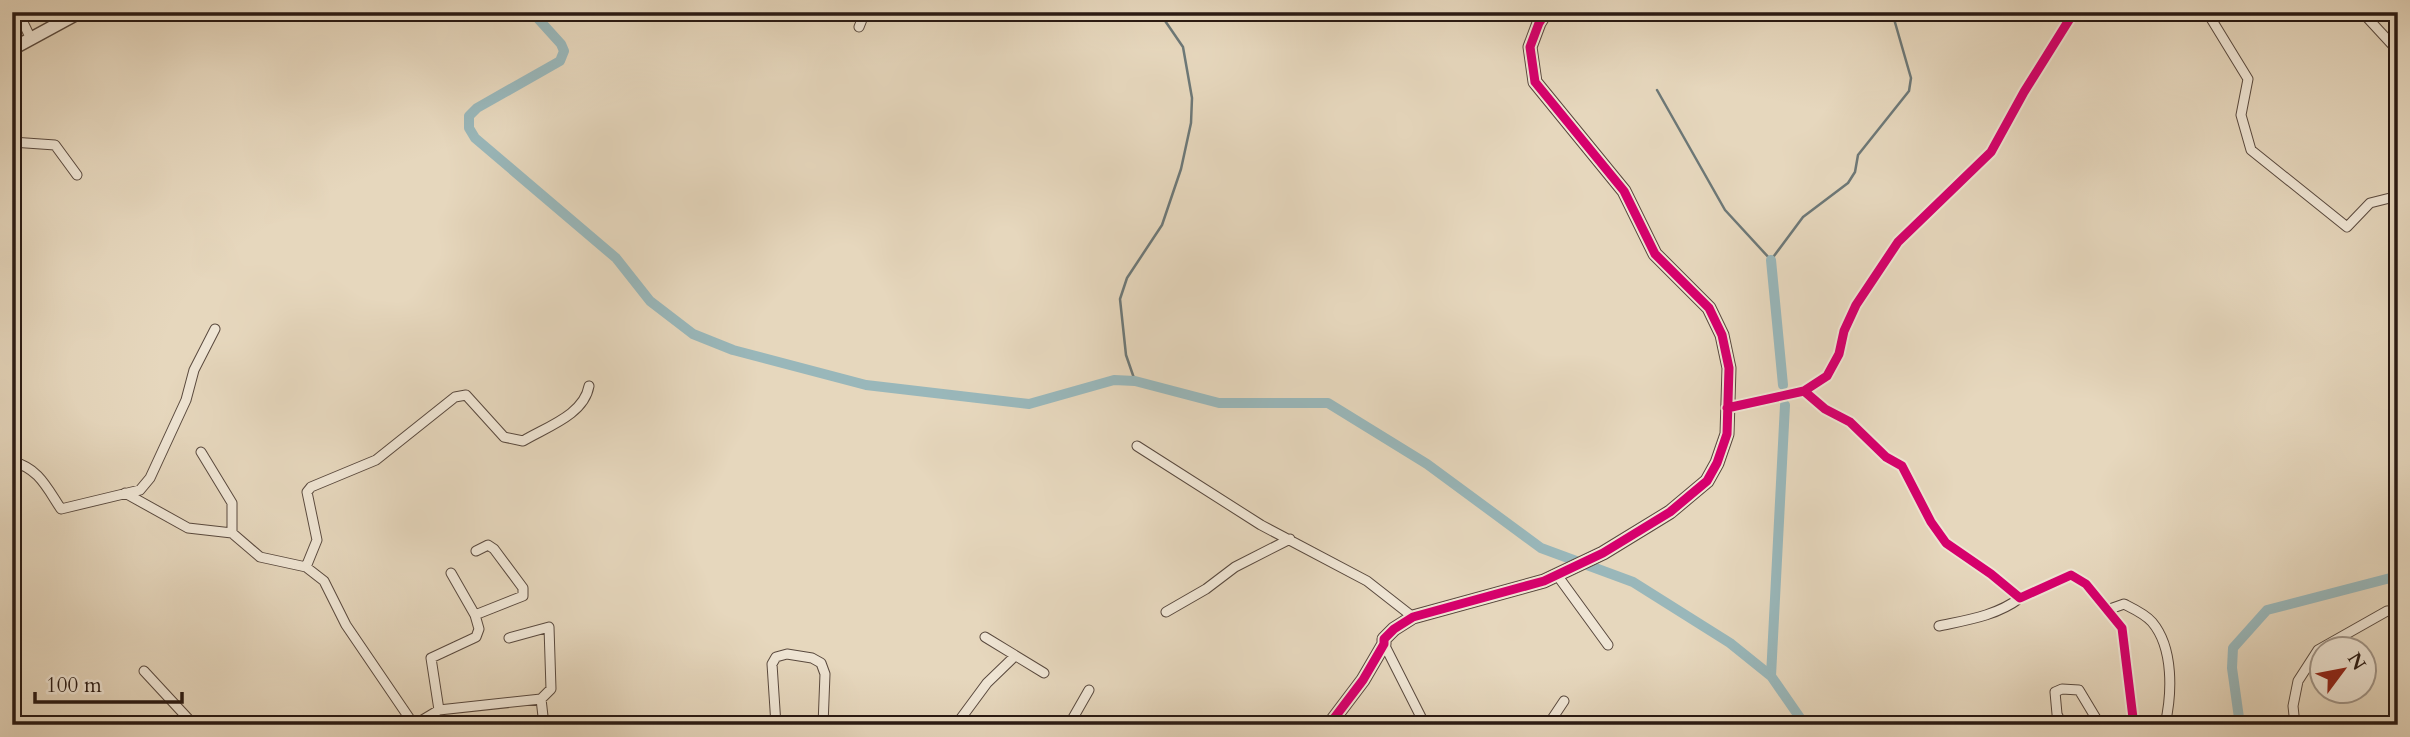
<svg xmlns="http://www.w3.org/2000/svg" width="2410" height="737" font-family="Cardo,serif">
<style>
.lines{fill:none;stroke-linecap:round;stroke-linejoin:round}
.stream{stroke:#6d7877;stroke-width:2.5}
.canal{stroke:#99b7ba;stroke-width:10}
.minor-casing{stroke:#59493e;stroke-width:11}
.tertiary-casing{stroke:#59493e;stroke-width:15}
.minor{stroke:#efe5d4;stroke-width:9}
.tertiary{stroke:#efe5d4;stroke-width:12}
.cycleway-casing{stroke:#efe5d4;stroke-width:13}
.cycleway{stroke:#d6006c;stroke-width:9}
</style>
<rect width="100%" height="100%" fill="#e6d7bd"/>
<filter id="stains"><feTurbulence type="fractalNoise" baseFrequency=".00286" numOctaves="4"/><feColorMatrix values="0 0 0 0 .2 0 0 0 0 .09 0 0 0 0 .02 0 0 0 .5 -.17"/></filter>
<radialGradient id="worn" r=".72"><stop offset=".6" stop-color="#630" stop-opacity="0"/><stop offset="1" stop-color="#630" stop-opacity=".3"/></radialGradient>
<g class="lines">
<path class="stream" d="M1657 90 1725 210 1771 260 1803 217 1848 183 1855 172 1858 155 1909 91 1911 78 1892 12
M1135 381 1126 355 1120 299 1127 278 1162 225 1181 169 1191 123 1192 98 1183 47 1159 12"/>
<path class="canal" d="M532 12 561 44 564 51 560 61 477 108 469 116V128L475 138 616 258 650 301 693 334 733 350 866 385 1029 404 1114 380 1135 381 1219 403H1328L1427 464 1541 548 1633 582 1730 643 1771 676 1805 725
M1771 260 1783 385
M1771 676 1785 405
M2240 725 2232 668 2233 648 2267 610 2398 576"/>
<defs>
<path id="minor" d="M18 12 31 39
M2207 12 2248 79 2241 115 2251 150 2347 227 2370 203 2398 196
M2362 12 2398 51
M859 27 865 12
M12 142 55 145 77 175
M1804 391 1825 409 1850 422 1886 457 1902 466 1931 522 1946 543 1991 574 2020 598 2071 575 2086 584 2122 628 2133 718 2132 725
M1727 408 1804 391 1827 376 1839 354 1844 331 1856 305 1898 242 1991 152 2024 92 2074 12
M1137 446 1261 525 1367 581 1413 617
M201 452 232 503V533
M12 462C38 467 47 488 61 509L140 490 150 478 186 400 194 370 215 329
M125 493 188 528 232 533 260 557 306 567 324 581 346 625 414 725
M306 567 317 540 307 492 311 487 376 460 455 397 466 395 504 437 523 441C546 427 584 415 589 386
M1557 575 1608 645
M2107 610 2124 604C2134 609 2145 614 2152 622 2174 648 2172 694 2165 725
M1166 612 1206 589 1235 567 1290 539
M475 615 523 596V588L494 549 488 545 476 551
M1939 626C1967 620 1996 616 2020 598
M985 637 1044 673
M1384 644 1425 725
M144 671 194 725
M541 699 544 725
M439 710 541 699 551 689 549 627 509 638
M414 725 439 710 431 658 476 637 479 629 475 615 451 573
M776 725 772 664 776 657 787 654 812 658 821 663 825 674 823 725
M956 725 987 683 1015 656
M1069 725 1089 690
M1548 725 1564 701
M2062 725 2057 714 2055 692 2062 689 2079 690 2100 725
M2295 725 2293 706 2298 681 2318 650 2387 611 2398 610"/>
<path id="tertiary" d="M12 49 80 12
M1329 725 1363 680 1384 644V639L1394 629 1413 617 1544 581 1603 553 1670 512 1707 481 1717 463 1727 434 1729 368 1722 335 1709 308 1655 254 1624 191 1535 82 1530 47 1539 23 1546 12"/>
</defs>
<use href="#minor" class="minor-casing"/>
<use href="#tertiary" class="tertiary-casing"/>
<use href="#minor" class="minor"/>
<use href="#tertiary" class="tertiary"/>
<defs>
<path id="cycleway" d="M1804 391 1825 409 1850 422 1886 457 1902 466 1931 522 1946 543 1991 574 2020 598 2071 575 2086 584 2122 628 2133 718 2132 725
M1727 408 1804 391 1827 376 1839 354 1844 331 1856 305 1898 242 1991 152 2024 92 2074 12
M1329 725 1363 680 1384 644V639L1394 629 1413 617 1544 581 1603 553 1670 512 1707 481 1717 463 1727 434 1729 368 1722 335 1709 308 1655 254 1624 191 1535 82 1530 47 1539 23 1546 12"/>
</defs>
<use href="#cycleway" class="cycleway-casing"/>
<use href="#cycleway" class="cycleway"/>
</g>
<rect width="2410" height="737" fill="none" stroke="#e6d7bd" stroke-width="42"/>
<rect x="14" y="14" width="2382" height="709" fill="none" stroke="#2a1a13" stroke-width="3.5"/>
<rect x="21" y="21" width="2368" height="695" fill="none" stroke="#2a1a13" stroke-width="2"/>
<g transform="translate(2343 670) rotate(58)"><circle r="33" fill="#efe5d4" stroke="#a09487" stroke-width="2"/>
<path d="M0-5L12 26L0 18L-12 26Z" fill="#8f2418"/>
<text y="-10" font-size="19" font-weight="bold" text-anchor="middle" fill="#2a1a13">N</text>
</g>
<path d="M35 692v10h147v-10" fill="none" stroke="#2a1a13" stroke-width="3.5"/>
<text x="46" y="692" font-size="21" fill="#2a1a13" stroke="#efe5d4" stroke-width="5" paint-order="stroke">100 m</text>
<rect width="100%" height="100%" filter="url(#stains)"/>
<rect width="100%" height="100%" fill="url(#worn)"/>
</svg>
